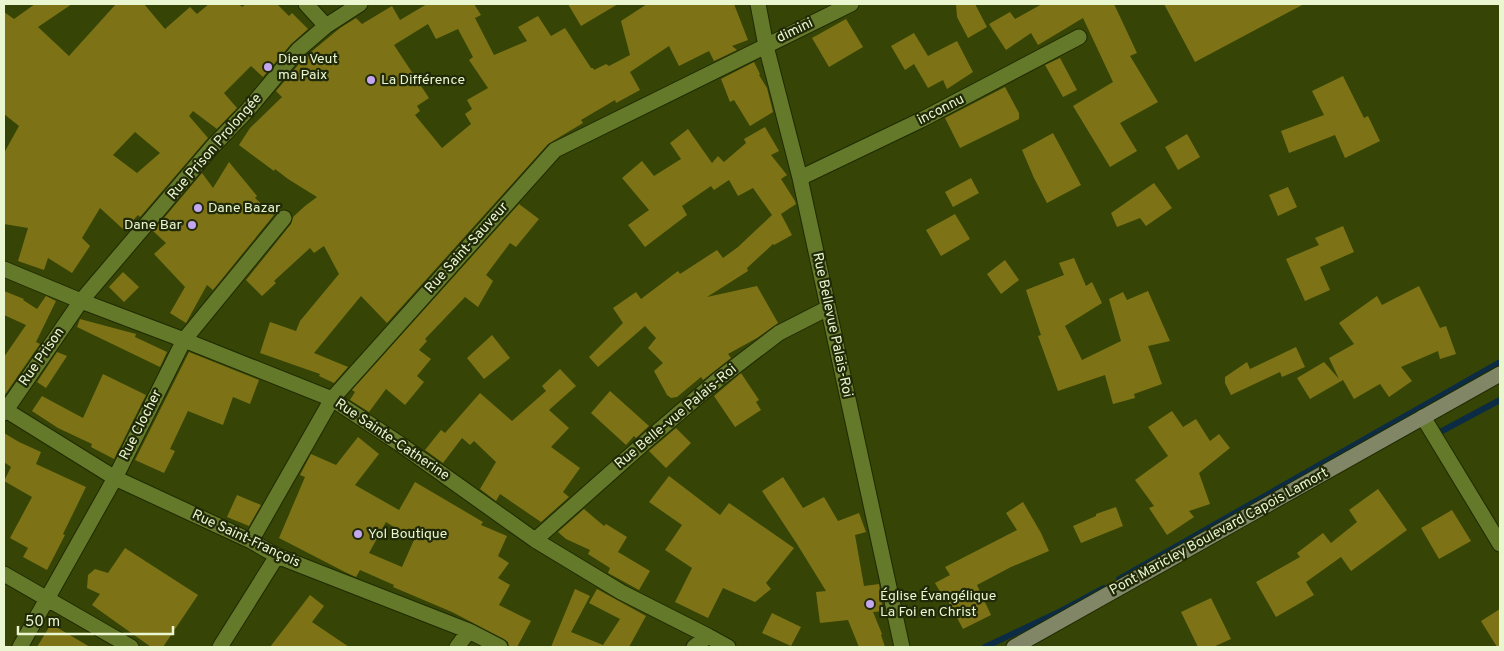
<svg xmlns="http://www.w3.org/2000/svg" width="1504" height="651" font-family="Overpass,sans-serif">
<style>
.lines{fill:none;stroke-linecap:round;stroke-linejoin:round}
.stream{stroke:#0b2c44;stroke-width:6}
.building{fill:#7d7316;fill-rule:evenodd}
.street-casing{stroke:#1f2a00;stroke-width:17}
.secondary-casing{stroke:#1f2a00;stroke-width:17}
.street{stroke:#64792a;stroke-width:15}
.secondary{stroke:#818766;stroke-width:15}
.poi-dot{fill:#c5a6f0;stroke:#202908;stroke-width:2}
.labels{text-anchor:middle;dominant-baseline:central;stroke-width:4.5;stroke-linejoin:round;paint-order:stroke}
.street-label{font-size:14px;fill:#e9f6cf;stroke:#202908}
.poi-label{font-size:14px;fill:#e9f6cf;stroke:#202908;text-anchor:start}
</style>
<rect width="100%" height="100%" fill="#364505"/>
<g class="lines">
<path class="stream" d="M1442 431 1500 400
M1119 579 1500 362
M985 647 1061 611 1104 588"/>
</g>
<path class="building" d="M35 4H72L38 27 69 56 116 4H144L165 29 190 7 197 14 209 4H239L242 7 246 4H277L289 16 292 13 308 29 291 44 263 77 251 66 224 93 237 108 217 129 193 111 189 116 208 138 140 217 138 215 124 230 100 208 82 238 90 246 72 273 48 258 44 270 18 261 28 228 4 224V153L19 126 4 114V12L14 19ZM135 132 160 153 137 173 113 155Z
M427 4H474L481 15 475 18 494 55 527 41 518 27 538 16 551 36 565 28 591 68H593L594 70 606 64 609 66 630 55 621 21 647 4H734L748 40 732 46 737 50 714 61 709 51 679 66 669 46 630 72 640 90 616 103 615 100 581 120 583 123 548 144 387 323 361 296 314 353 348 367 334 383 319 376 320 374 260 353 270 322 296 331 300 321 339 274 324 246 314 253 310 248 274 281 276 283 262 296 246 280 291 224 293 217 305 206 317 197 288 179 275 169 274 171 239 145 250 128 282 97 276 91 305 57 340 28 356 18 362 24 392 6 400 20ZM428 24 436 39 458 29 473 57 469 60 488 88 467 100 472 109 465 114 471 124 442 148 415 115 420 111 417 106 429 98 394 45Z
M568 4H618L581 26Z
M956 4H975L987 27 968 38 957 17Z
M1042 4H1114L1137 53 1130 56 1158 102 1120 123 1137 151 1110 167 1073 106 1113 82 1083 18 1038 45 1031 33 1006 50 989 24 1010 12 1015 19Z
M1164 4H1304L1195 62Z
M846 19 863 47 829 67 812 38Z
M914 33 928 56 957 41 973 72 947 89 943 80 928 88 914 64 905 70 891 46Z
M1060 58 1077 90 1063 97 1045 65Z
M754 62 760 74 759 75 767 88 773 112 750 126 734 100 730 102 721 79Z
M1343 76 1364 118 1368 116 1380 141 1345 158 1335 135 1289 153 1281 131 1324 115 1312 91Z
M1005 87 1019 113V119L960 148 945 118Z
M765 127 779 151 771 155 787 175 781 179 795 201 796 204 781 214 792 235 774 245 773 244 747 268 748 271 707 297 757 286 778 323 757 338 728 354 731 358 703 380 701 377 677 397 671 398 667 395 654 371 663 363 648 348 656 338 645 326 598 367 589 357 623 323 613 308 636 292 641 299 678 271 680 274 717 250 723 258 738 247 772 215 753 188 738 196 729 180 714 190 711 186 682 206 687 215 645 247 628 225 649 210 622 178 642 161 654 176 681 159 670 143 688 129 712 163 718 156 724 162 746 143 744 139Z
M1053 133 1081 185 1047 203 1034 178 1022 150Z
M1187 134 1200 157 1178 170 1165 147Z
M229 162 257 196 255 198 274 215 213 290 207 285 186 323 170 313 185 287 154 254 166 243 153 231 202 173 213 188Z
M971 178 979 193 953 207 945 192Z
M1154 183 1172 208 1146 226 1140 218 1117 227 1111 213Z
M1288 187 1297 207 1278 216 1269 195Z
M519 204 539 219 516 247 510 243 486 275 493 281 478 307 465 297 425 339 427 341 419 350 431 359 417 376 424 382 405 405 386 389 369 412 350 400 355 392 352 390Z
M955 214 970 239 941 256 926 230Z
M1343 226 1354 252 1320 267 1330 290 1305 301 1286 259 1319 245 1315 238Z
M1074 258 1086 286 1092 282 1102 303 1065 326 1082 360 1121 341 1109 299 1123 292 1127 300 1148 291 1170 341 1148 346 1162 384 1134 394 1135 398 1113 404 1105 375 1058 391 1038 336 1041 335 1026 290 1064 275 1059 263Z
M1005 260 1019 280 1001 294 987 274Z
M123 272 139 287 124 302 109 287Z
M1419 286 1440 328 1446 326 1456 354 1440 359 1438 351 1401 367 1412 381 1389 397 1380 384 1354 399 1343 380 1310 399 1297 378 1324 362 1339 379 1329 358 1354 344 1339 323 1377 296 1382 305Z
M4 291 24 299 23 300 37 309 46 296 56 301 36 342 40 344 4 396V357L26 325 4 315Z
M80 319 136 334 135 337 167 352 160 367 77 327Z
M492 335 510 358 484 379 467 358Z
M1296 347 1305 367 1282 377 1280 372 1231 395 1225 383V377L1247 362 1250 369Z
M57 352 67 356 46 388 37 382Z
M189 352 259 380 250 404 233 397 223 425 188 411 170 449 175 451 164 473 135 460Z
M560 369 576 386 549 410 569 428 551 447 580 468 563 492 569 497 541 522 500 494 496 501 480 489 496 462 474 441 470 445 462 438 443 463 425 450 441 430 445 433 480 393 512 421 546 391 542 386Z
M741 373 759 400 756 402 761 410 735 427 714 396Z
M103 374 146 395 114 459 91 447 92 444 58 428 32 411 42 396 83 418Z
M610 391 649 426 636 438 634 436 626 445 591 413Z
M1172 411 1183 427 1196 419 1210 441 1219 434 1230 448 1199 473 1210 504 1189 511 1194 517 1167 535 1149 508 1154 506 1135 480 1168 456 1148 427Z
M676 428 691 443 666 468 649 451Z
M4 433 19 442 41 452 36 464 86 487 63 534 65 535 47 570 23 557 28 548 10 538 32 497 4 481 11 467 4 462Z
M358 437 379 454 355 485 399 510 415 482 483 522 481 525 507 536 498 556 509 563 498 578 510 585 499 605 531 621 517 647H509L508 642 504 639 452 612 393 587 394 585 360 570 356 577 345 572 279 538 305 477 300 475 311 454 336 465ZM386 522 414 540 402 567 369 553Z
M669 476 720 515 729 503 794 548 766 583 771 589 755 602 723 588 708 618 675 602 692 568 665 550 682 525 649 502Z
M783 477 803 508 824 497 838 521 859 513 866 532 855 535 864 586 879 584 883 611 873 612 882 634 881 635 885 647H859L848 620 820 623 816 592 826 591 797 544 762 491Z
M1378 489 1407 530 1351 571 1341 557 1306 582 1314 595 1276 617 1256 582 1300 557 1297 553 1323 533 1331 543 1357 522 1349 510Z
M237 495 261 505 249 526 227 517Z
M1023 502 1041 533 1049 551 1011 567 977 585 991 615 963 629 948 601 946 602 935 583 950 575 945 567 1017 530 1006 513Z
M1116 507 1123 526 1081 543 1073 526 1096 516V514Z
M584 509 604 526 606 524 627 537 618 552 650 571 639 590 608 573 610 568 588 554 590 550 566 539 558 532Z
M1452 510 1471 541 1439 559 1421 528Z
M125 548 198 595 163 647H151L92 605 100 594 87 588 88 575 95 569 108 573Z
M575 589 590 596 571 632 603 645 620 619 589 603 597 589 646 616 629 647H551Z
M310 595 324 606 312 622 349 647H270Z
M1211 598 1231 639 1213 647H1198L1181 612Z
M1500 609V647H1497L1481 621Z
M772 613 801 627 791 646 762 633Z
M51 624 90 647H37Z"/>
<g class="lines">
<defs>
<path id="street" d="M306 4 326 26
M758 4 766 46 800 178 902 647
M800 178 921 120 1079 37
M4 269 81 301 184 340 332 399 400 444 535 540 621 592 708 636 728 647
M4 409 115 478 251 541 277 556 469 631 500 647
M4 413 81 301 213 146 247 111 298 50 326 26 360 4
M1423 417 1500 544
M535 540 651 437 720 378 779 333 828 308
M251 541 332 399 555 150 851 4
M4 574 131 647
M20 647 115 478 184 340 284 218
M220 647 277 556
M457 647 469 631
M694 647 708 636"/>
<path id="secondary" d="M1014 647 1500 374"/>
</defs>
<use href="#street" class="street-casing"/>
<use href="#secondary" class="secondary-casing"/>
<use href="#street" class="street"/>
<use href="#secondary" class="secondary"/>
</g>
<g class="poi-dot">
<circle cx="268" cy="67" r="5"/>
<circle cx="371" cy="80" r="5"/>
<circle cx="198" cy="208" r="5"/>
<circle cx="192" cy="225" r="5"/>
<circle cx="358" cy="534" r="5"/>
<circle cx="870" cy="604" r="5"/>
</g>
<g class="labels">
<g class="street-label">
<text transform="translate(795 31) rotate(-26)">dimini</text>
<text transform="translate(941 110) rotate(-27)">inconnu</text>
<text transform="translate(215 147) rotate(-49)">Rue Prison Prolongée</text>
<text transform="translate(467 248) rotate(-48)">Rue Saint-Sauveur</text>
<text transform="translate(832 325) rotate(78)">Rue Bellevue Palais-Roi</text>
<text transform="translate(42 357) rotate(-55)">Rue Prison</text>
<text transform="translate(676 417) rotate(-40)">Rue Belle-vue Palais-Roi</text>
<text transform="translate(141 425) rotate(-63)">Rue Clocher</text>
<text transform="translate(392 440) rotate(34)">Rue Sainte-Catherine</text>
<text transform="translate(1219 532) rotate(-29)">Pont Maricley Boulevard Capois Lamort</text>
<text transform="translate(246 539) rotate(25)">Rue Saint-François</text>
</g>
<g class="poi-label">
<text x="278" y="59">Dieu Veut<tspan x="278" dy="16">ma Paix</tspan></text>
<text x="381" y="80">La Différence</text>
<text x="208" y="208">Dane Bazar</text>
<text x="182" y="225" text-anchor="end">Dane Bar</text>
<text x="368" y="534">Yol Boutique</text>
<text x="880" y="596">Église Évangélique<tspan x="880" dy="16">La Foi en Christ</tspan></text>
</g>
</g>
<rect width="1504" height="651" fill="none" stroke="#e9f6cf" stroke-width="10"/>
<path d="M18 626v8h155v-8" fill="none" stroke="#e9f6cf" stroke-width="2.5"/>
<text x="25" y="626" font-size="15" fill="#e9f6cf" stroke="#202908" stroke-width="4" paint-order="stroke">50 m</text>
</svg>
